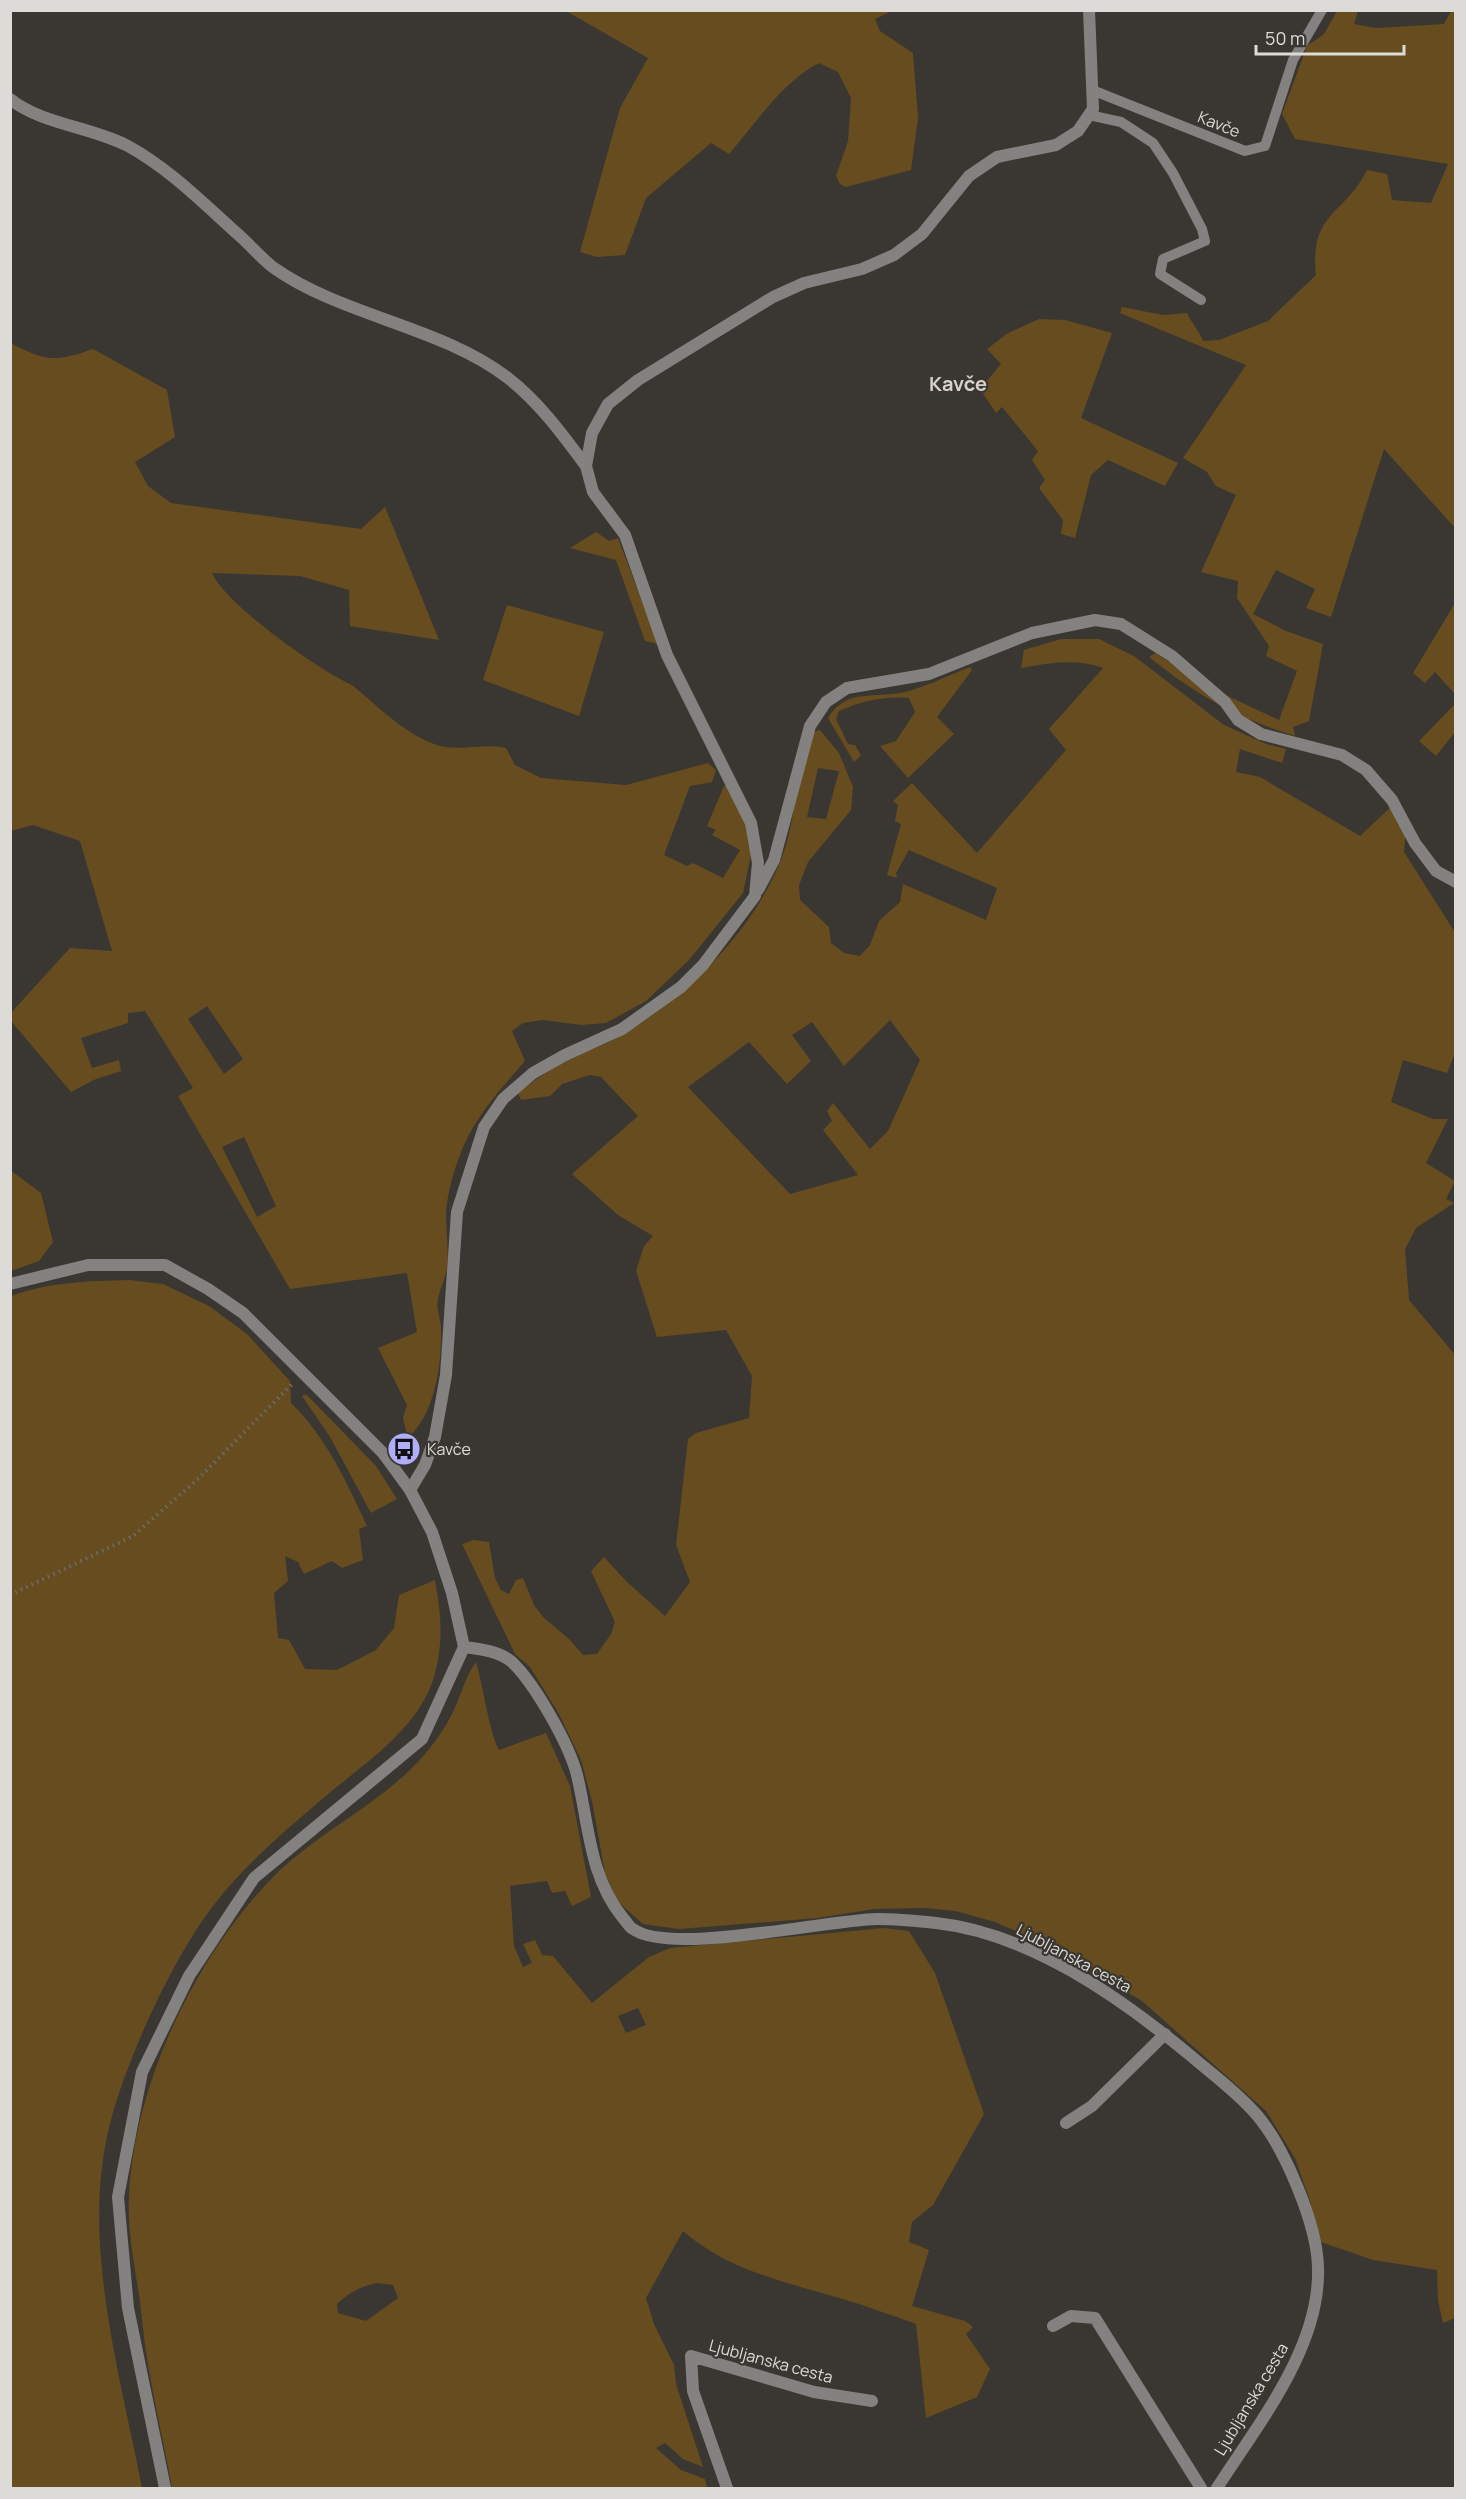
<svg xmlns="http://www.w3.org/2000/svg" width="1466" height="2499" font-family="Manrope,sans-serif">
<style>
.green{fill:#674c1f;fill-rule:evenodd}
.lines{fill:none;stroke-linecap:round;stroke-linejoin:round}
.path{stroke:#6f6c67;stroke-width:4;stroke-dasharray:1.5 4.5;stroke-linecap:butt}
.service{stroke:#848280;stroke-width:10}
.minor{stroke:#848280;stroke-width:12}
.tertiary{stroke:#848280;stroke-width:12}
.labels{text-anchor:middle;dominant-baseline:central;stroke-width:4.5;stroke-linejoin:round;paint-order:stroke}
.street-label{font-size:16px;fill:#dddbd8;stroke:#3a3732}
.poi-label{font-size:16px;fill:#dddbd8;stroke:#3a3732;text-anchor:start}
.quarter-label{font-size:20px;font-weight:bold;fill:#d7d2cc;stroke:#3a3732}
</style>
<rect width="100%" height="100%" fill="#3a3732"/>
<path class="green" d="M566 11H892L875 19 880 31 913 53 918 118 911 170 846 187 840 184 836 176 848 141 851 98 838 72 819 63C782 82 756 123 729 154L711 143 646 198 625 255 597 257 580 252 620 108 648 58Z
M1337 11H1358L1354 24 1376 28 1444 24 1451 11H1455V528L1384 449 1331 617 1306 608 1315 589 1276 570 1253 614 1286 631 1323 644 1309 721 1293 727 1295 736C1235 717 1198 696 1149 657L1155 653 1217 691 1279 720 1297 671 1266 656 1269 646 1237 598 1238 581 1201 572 1236 495 1216 486 1207 472 1183 458 1246 365 1120 313 1122 307 1163 315 1187 313C1191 323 1199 330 1203 341L1219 340 1268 321 1316 275C1309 212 1345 215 1367 170L1387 174 1392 200 1431 203 1448 164 1295 139 1282 114 1307 46 1324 34Z
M1039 319 1065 320 1112 333 1081 418 1178 463 1165 486 1108 460 1091 475 1075 538 1061 534 1063 520 1039 488 1045 480 1032 460 1038 451 1002 407 996 413 980 389 1001 364 987 349 1008 333Z
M11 343C46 362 56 362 93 349L167 390 175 437 135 462 148 486 171 503 361 529 385 507 439 640 350 626 349 590 300 576 212 573C225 604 320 671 352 685 379 707 410 740 445 747 465 750 486 743 506 748L515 765 541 778 626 785 708 763 716 770 712 782 690 786 664 855 687 866 693 863 723 878 740 850 712 835 716 830 707 826 724 786 730 785 743 807 751 855 743 893 689 960 646 1001 606 1023 581 1025 543 1020 523 1023 512 1031 525 1061C500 1090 473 1119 460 1155 453 1172 447 1196 446 1213 446 1232 449 1250 447 1268 445 1280 440 1289 438 1299 436 1307 440 1318 441 1326 442 1363 436 1412 408 1438L403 1418 407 1405 378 1348 417 1332 407 1273 290 1289 178 1096 193 1088 145 1011 128 1013V1023L81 1038 92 1068 119 1060 121 1071 96 1079 71 1092 11 1021 10 1014 70 948 112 951 80 841 33 825 11 831ZM207 1006 243 1059 224 1074 188 1019ZM244 1137 276 1206 257 1217 222 1147Z
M596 532 609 541 618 538 658 644 645 641 616 560 570 548Z
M1455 603V694L1435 672 1425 683 1413 673Z
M507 605 604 632 579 716 483 680Z
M1061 639H1099L1134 656 1224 725 1266 744 1286 749 1282 763 1240 749 1236 772 1260 777 1360 836 1394 804 1406 825 1404 852 1456 934 1455 1053 1447 1073 1403 1060 1391 1102 1433 1119H1448L1426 1163 1455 1181 1446 1199 1454 1203 1416 1228 1405 1249 1409 1300 1456 1356 1455 2318 1443 2323 1438 2300 1437 2270 1373 2260 1318 2241 1310 2201 1295 2158 1266 2111 1142 2001 1045 1944 995 1922 956 1911 924 1908 874 1909 817 1918 679 1929 643 1924 617 1901 605 1873 592 1801 581 1760 559 1714 530 1667 515 1654 462 1544 474 1540 489 1542 495 1578 501 1590 509 1594 516 1580 523 1578 534 1605 543 1617 570 1640 583 1655 597 1654 611 1634 615 1622 591 1571 604 1557 627 1582 665 1616 690 1582 676 1545 688 1439 696 1433 749 1418 752 1376 726 1330 657 1337 636 1271 644 1246 653 1236 618 1215 572 1174 638 1116 601 1077 590 1075 562 1084 550 1096 521 1100 518 1093C535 1080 551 1068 571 1058 584 1051 600 1047 613 1040 683 1000 750 936 781 860 797 819 795 771 813 732L820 730 839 753 853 787 851 810 808 862 799 885 800 900 829 927 831 943 844 953 860 956 870 945 879 921 900 902 903 884 986 920 997 888 909 850 896 873 897 878 887 875 901 824 895 821 898 805 893 801 912 783 977 853 1066 750 1049 729 1103 668C1076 658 1048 663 1021 668L1024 650ZM818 768 839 771 826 819 807 817ZM890 1020 920 1060 888 1131 870 1149 833 1103 827 1111 832 1121 823 1130 858 1175 790 1194 688 1087 749 1042 787 1084 811 1061 792 1035 812 1022 844 1066Z
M970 667 972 670 937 717 954 734 908 778 880 746 896 741 915 712 909 698C885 696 861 701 839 711L836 719 848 744 855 745 861 755 854 762 828 718C847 686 879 700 909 691 929 685 950 675 970 667Z
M1455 704V732L1436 756 1419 741Z
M10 1170 41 1193 53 1242 39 1261 11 1271Z
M129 1280 163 1284 209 1306 247 1334 290 1381 291 1403C327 1438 346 1481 367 1526L359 1529 363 1560 342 1568 332 1561 304 1574 298 1562 285 1556 288 1581 274 1593 278 1638 289 1640 305 1669 337 1670 376 1650 394 1628 399 1595 435 1580C441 1614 444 1642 434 1677 418 1731 360 1766 320 1801 282 1833 243 1867 213 1906 173 1958 128 2056 111 2120 79 2238 120 2372 142 2488H11V1296C50 1282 88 1281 129 1280Z
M306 1394 376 1466 397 1499 371 1513 330 1437 302 1396Z
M476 1662C484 1689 488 1728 499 1750L546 1733 570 1786 591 1897 572 1906 565 1891 552 1893 547 1881 510 1886 514 1946 523 1967 532 1963 523 1944 535 1940 542 1955 553 1956 592 2003 649 1957 670 1948 884 1928 909 1931 935 1973 984 2114 933 2205 912 2222 909 2242 929 2250 912 2306 965 2321 973 2327 966 2334 990 2369 977 2397 926 2418 916 2324C893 2316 870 2307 846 2300 789 2283 728 2271 683 2231L646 2298 654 2324 674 2365 676 2384 703 2467 683 2459 665 2443 656 2448 681 2470 705 2479 707 2488H172C164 2443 153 2398 146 2352 143 2333 142 2314 139 2295 134 2262 127 2228 129 2195 135 2082 195 1957 273 1877 320 1830 382 1804 425 1754 435 1742 445 1728 452 1714 461 1697 464 1678 476 1662ZM638 2008 646 2025 626 2033 618 2016ZM378 2283 393 2285 398 2298 366 2321 338 2313 337 2304C350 2292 361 2286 378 2283Z"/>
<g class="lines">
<path class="path" d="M10 1595 133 1536 199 1478 294 1382"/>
<path class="service" d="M1092 90 1245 151 1265 146 1293 60 1322 10
M1089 115 1121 122 1153 143 1173 173 1202 229 1205 241 1163 259 1160 274 1201 300"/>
<path class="minor" d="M10 99C41 124 92 127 128 146 170 169 205 205 241 237 252 247 262 259 274 268 344 317 440 326 508 378 539 402 563 435 586 466
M758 890 774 860 810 726 826 702 847 688 929 674 1032 633 1095 620 1121 624 1172 656 1225 702 1238 720 1261 734 1342 755 1366 770 1392 800 1415 843 1436 871 1456 882
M410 1490 425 1465 435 1437 446 1375 457 1212 484 1127 503 1099 533 1073 565 1055 622 1029 681 987 703 965 755 896 758 863 751 823 667 655 625 535 593 492 586 466 592 433 608 404 638 380 773 297 804 283 862 269 894 255 922 234 969 176 997 157 1056 145 1078 131 1093 109 1089 10
M1066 2123 1092 2106 1165 2034
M1053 2326 1071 2316 1095 2318 1201 2488
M727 2488 693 2391 691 2356 814 2392 872 2401"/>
<path class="tertiary" d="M10 1284 88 1265H165L208 1289 243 1313 383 1453 410 1490 432 1532 452 1593 464 1647 422 1739 254 1878 189 1976 142 2072 118 2197 128 2308 165 2488
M464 1647C480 1649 499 1651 512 1662 535 1684 569 1744 577 1775 589 1825 589 1876 623 1918 627 1922 629 1927 633 1929 670 1956 826 1920 877 1919 896 1919 917 1921 936 1923 1029 1933 1120 1997 1191 2056 1212 2074 1237 2092 1256 2114 1284 2146 1317 2224 1318 2267 1321 2347 1258 2424 1217 2488"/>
</g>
<defs>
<symbol id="bus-disc" viewBox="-11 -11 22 22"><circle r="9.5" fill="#b2adf9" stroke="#3a3732"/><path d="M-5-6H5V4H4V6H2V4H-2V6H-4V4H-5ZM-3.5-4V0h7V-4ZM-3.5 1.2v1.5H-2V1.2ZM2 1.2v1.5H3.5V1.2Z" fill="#111"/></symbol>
</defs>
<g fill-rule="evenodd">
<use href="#bus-disc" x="385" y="1430" width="38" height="38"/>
</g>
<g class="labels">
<g class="street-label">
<text transform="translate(1219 124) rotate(22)">Kavče</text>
<text transform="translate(1074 1958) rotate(28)">Ljubljanska cesta</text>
<text transform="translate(771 2361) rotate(15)">Ljubljanska cesta</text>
<text transform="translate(1251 2399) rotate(-59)">Ljubljanska cesta</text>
</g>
<g class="poi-label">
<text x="427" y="1449">Kavče</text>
</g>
<g class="quarter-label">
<text x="958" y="383">Kavče</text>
</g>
</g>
<rect width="1466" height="2499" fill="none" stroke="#dddbd8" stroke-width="24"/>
<path d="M1256 45v9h148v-9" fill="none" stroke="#dddbd8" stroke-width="3"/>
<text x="1265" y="45" font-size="18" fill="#dddbd8" stroke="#3a3732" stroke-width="4.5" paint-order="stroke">50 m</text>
</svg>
